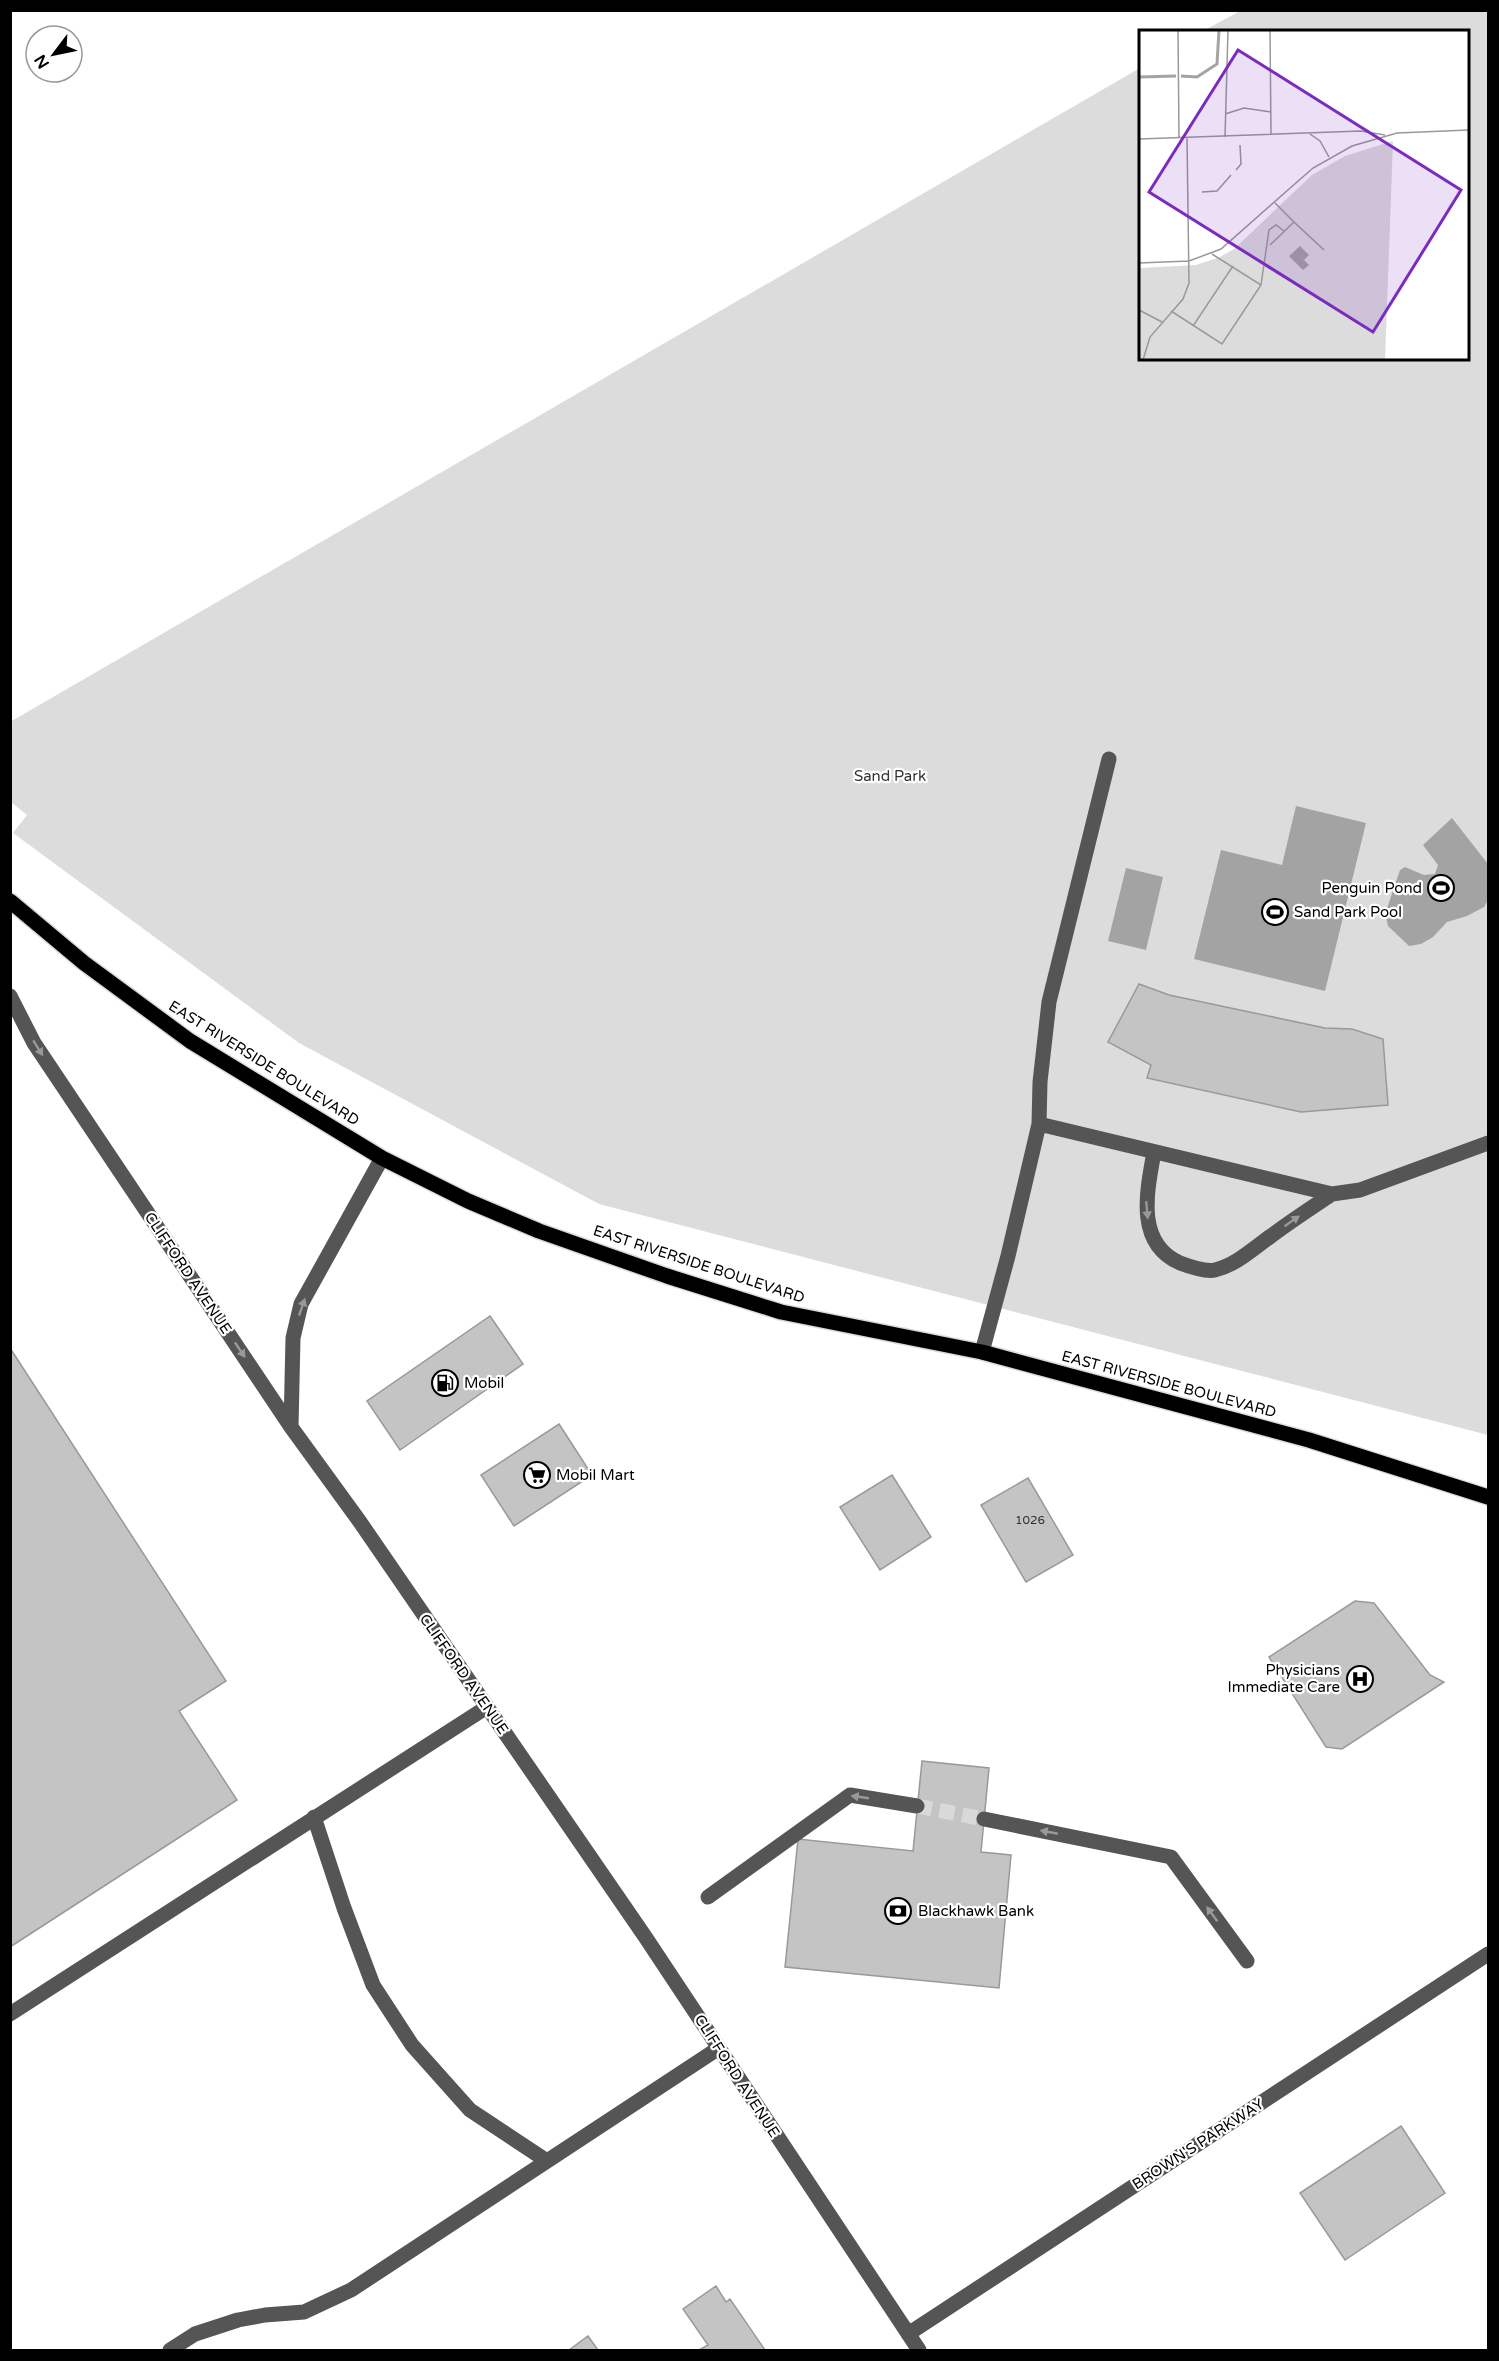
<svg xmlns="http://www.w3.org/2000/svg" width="1499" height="2361" font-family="'Varela Round',sans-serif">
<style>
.green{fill:#dcdcdc}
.water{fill:#a3a3a3}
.building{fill:#c4c4c4;stroke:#999;stroke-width:1.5}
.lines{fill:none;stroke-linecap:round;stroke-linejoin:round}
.minor-tunnel{stroke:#d9d9d9;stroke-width:15;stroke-dasharray:15 8;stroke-linecap:butt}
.major-casing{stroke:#dbdbdb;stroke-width:18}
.minor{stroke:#555;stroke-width:15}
.major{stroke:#000;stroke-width:15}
.oneway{fill:#999}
.labels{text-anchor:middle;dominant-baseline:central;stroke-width:4.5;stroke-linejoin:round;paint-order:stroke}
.number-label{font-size:12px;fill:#313131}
.park-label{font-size:15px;fill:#333;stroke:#fff}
.poi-label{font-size:15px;fill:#000;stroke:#fff;text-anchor:start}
.street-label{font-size:15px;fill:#000;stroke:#fff}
.inset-river{fill:none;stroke:#a3a3a3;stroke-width:3}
.inset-road{fill:none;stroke:#999;stroke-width:1.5}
.view{fill:#7b2cbf;fill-opacity:0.15;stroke:#7b2cbf;stroke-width:3}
.inset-edge{fill:none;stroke:#000;stroke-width:3}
</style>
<rect width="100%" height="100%" fill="#fff"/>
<path class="green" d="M1240 11H1488V1435L599 1204 299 1043 13 833 27 815 11 802 10 722 1140 68V358H1468V32L1203 31Z"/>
<path class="water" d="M1296 806 1366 823 1325 991 1194 959 1221 850 1282 865Z
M1452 818 1488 864V900L1484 907 1467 916 1447 922 1433 937 1421 944 1409 946 1388 926 1385 914 1400 870 1405 867 1424 875 1435 874 1438 865 1423 845Z
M1126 868 1163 877 1146 950 1108 941Z"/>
<path class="building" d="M1139 984 1169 995 1325 1028 1352 1029 1383 1039 1388 1105 1301 1112 1147 1078 1151 1065 1108 1042Z
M490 1316 523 1364 400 1450 367 1401Z
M10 1348 226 1681 179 1711 237 1800 10 1947Z
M559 1424 592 1475 514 1526 481 1475Z
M892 1475 931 1537 880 1570 840 1507Z
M1028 1478 1073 1555 1026 1582 981 1505Z
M1355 1601 1374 1603 1430 1675 1444 1682 1342 1749 1326 1747 1269 1657Z
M922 1761 989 1768 981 1852 1011 1855 999 1988 785 1967 798 1839 913 1851Z
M1401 2126 1445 2193 1345 2260 1300 2193Z
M716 2286 726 2302 730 2299 765 2350H699L708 2345 683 2309Z
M588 2336 598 2350H569Z"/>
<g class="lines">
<path class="minor-tunnel" d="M917 1806 984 1819"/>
<defs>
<path id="major" d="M10 901 84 963 190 1041 382 1158 468 1201 539 1231 667 1276 781 1312 982 1352 1309 1440 1488 1497"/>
</defs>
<use href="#major" class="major-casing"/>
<path class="minor" d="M10 996 34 1043 291 1427 360 1522 646 1938 919 2350
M1039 1124 1040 1082 1049 1002 1109 759
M1154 1152C1147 1191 1135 1243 1180 1263 1188 1266 1206 1272 1215 1270 1236 1265 1254 1248 1271 1236 1291 1221 1311 1208 1332 1194
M982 1352 1008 1256 1039 1124 1332 1194 1360 1190 1488 1143
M291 1427 293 1338 301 1304 382 1158
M314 1817 344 1908 373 1985 412 2045 470 2110 547 2161
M984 1819 1171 1857 1247 1961
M708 1897 850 1795 917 1806
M10 2014 487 1707
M908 2334 1488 1954
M170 2350 195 2334 238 2320 265 2315 304 2312 351 2290 719 2048"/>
<use href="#major" class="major"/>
</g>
<defs><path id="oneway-solid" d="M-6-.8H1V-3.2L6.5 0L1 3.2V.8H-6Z" transform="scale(1.5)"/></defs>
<g class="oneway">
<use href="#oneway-solid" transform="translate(38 1048) rotate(58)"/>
<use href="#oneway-solid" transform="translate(1147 1210) rotate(85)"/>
<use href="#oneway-solid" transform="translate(1292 1221) rotate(-35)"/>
<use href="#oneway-solid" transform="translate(302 1307) rotate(-71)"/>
<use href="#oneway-solid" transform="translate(240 1350) rotate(56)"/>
<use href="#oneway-solid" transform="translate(860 1797) rotate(-172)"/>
<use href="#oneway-solid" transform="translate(1049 1832) rotate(-169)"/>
<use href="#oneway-solid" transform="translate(1212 1914) rotate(-126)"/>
</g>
<defs>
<symbol id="stadium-ring" viewBox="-11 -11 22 22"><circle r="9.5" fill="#fff" stroke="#000" stroke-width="1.5"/><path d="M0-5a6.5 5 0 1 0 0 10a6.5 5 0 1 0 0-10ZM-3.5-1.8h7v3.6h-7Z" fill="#000"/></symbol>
<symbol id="fuel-ring" viewBox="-11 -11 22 22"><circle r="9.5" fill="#fff" stroke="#000" stroke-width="1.5"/><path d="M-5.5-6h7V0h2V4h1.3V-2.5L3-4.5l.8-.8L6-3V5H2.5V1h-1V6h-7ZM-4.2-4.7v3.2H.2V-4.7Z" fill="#000"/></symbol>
<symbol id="supermarket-ring" viewBox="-11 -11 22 22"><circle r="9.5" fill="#fff" stroke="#000" stroke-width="1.5"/><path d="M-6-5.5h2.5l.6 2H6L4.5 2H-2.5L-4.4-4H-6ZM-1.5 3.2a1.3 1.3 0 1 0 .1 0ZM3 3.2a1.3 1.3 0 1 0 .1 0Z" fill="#000"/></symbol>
<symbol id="hospital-ring" viewBox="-11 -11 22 22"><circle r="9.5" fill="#fff" stroke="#000" stroke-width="1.5"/><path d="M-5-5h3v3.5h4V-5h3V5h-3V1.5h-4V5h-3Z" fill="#000"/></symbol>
<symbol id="bank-ring" viewBox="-11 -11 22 22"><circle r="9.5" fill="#fff" stroke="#000" stroke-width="1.5"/><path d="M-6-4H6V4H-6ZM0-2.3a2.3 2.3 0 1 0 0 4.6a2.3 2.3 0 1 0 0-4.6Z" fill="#000"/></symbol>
</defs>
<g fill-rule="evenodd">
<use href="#stadium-ring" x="1426" y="873" width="30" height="30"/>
<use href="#stadium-ring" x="1260" y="897" width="30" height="30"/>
<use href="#fuel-ring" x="430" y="1368" width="30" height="30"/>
<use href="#supermarket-ring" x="522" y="1460" width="30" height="30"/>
<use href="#hospital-ring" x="1345" y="1664" width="30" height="30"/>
<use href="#bank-ring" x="883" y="1896" width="30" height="30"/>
</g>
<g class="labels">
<g class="number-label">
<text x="1030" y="1520">1026</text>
</g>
<g class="park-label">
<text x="890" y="776">Sand Park</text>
</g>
<g class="poi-label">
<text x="1422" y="888" text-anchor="end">Penguin Pond</text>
<text x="1294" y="912">Sand Park Pool</text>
<text x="464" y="1383">Mobil</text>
<text x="556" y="1475">Mobil Mart</text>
<text x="1340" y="1670" text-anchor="end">Physicians<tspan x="1340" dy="17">Immediate Care</tspan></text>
<text x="918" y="1911">Blackhawk Bank</text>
</g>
<g class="street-label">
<text transform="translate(264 1063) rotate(32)">EAST RIVERSIDE BOULEVARD</text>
<text transform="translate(699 1264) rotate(18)">EAST RIVERSIDE BOULEVARD</text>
<text transform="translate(188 1273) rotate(56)">CLIFFORD AVENUE</text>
<text transform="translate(1169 1384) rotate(15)">EAST RIVERSIDE BOULEVARD</text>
<text transform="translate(464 1674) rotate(55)">CLIFFORD AVENUE</text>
<text transform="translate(737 2076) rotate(57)">CLIFFORD AVENUE</text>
<text transform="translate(1198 2144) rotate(-33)">BROWN'S PARKWAY</text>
</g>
</g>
<g transform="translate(1139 30)">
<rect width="330" height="330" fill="#fff"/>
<path d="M254 111 246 330H0V238L57 235 81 227 95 219 173 145 206 126Z" fill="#dcdcdc"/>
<path d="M161 216 170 225 165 230 170 235 164 240 150 226Z" fill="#a3a3a3"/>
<path class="inset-river" d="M42 46 58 47 78 34 80 0M0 47 37 46"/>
<path class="inset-road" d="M39 0 40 108M131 0 132 105M86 84 105 78 132 82M171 104 181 111 190 127M86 107 89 0M0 109 222 101 246 105M97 140 102 134 101 115M63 162 78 161 92 145M155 192 185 220M131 215 155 192 136 173M0 233 50 231 82 219 174 138 213 116 258 103 330 100M122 255 130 200 137 195 145 201M0 280 23 292M32 281 83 314 122 255 73 224M54 296 94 236M4 330 11 307 44 269 50 253 48 108"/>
<path class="view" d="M99 20 322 160 234 302 10 162Z"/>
<rect width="330" height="330" class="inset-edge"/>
</g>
<rect width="1499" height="2361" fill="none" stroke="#000000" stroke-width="24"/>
<g transform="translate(54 54) rotate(238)"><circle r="28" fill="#ffffff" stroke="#999999" stroke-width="1.5"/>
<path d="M0-4.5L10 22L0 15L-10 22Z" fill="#000000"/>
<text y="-9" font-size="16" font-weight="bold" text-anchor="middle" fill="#000000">N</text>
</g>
</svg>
